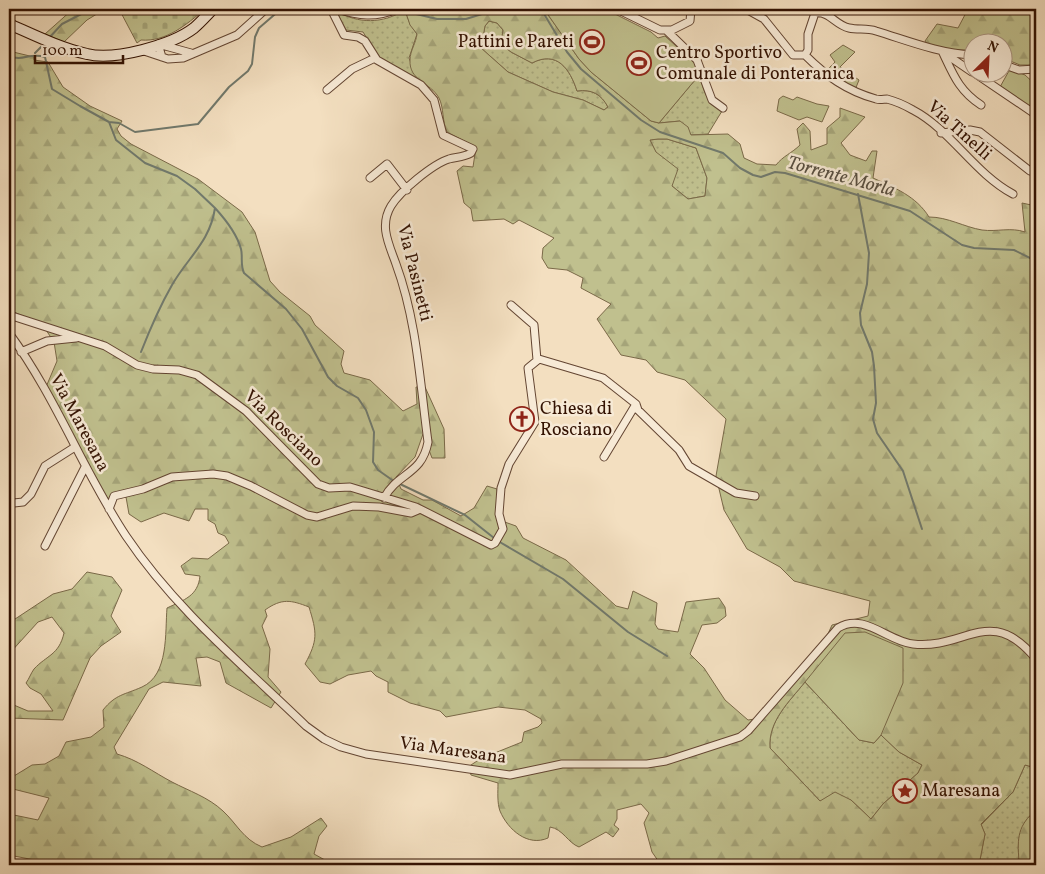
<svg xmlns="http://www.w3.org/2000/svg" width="1045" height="874" font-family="Vollkorn,serif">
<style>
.grass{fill:url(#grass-dots);stroke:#7a6948}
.forest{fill:url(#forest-firs);stroke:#7a6948;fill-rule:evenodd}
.cemetery{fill:url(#cemetery-stones);stroke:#7a6948}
.garden{fill:#c0c08e;stroke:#7a6948}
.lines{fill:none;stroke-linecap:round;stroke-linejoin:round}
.stream{stroke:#71796c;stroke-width:2}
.street-casing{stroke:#634532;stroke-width:9}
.secondary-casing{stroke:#331202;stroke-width:12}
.street{stroke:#f7ead6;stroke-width:7}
.secondary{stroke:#f7ead6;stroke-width:10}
.labels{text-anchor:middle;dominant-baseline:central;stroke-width:5;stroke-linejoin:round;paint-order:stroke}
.poi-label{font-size:18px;fill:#331202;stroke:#f7ead6;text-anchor:start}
.street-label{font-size:18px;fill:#331202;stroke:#f7ead6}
.water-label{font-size:19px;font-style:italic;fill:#574e40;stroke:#f7ead6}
</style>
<defs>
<pattern id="grass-dots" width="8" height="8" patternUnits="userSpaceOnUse" patternTransform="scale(1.25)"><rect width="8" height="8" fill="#c0c08e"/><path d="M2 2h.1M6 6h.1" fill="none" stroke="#a5a479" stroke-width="1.8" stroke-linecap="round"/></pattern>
<pattern id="forest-firs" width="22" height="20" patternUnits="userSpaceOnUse" patternTransform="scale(1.25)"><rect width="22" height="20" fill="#c0c08e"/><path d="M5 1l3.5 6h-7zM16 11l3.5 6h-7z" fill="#a5a479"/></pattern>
<pattern id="cemetery-stones" width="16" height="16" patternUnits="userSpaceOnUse" patternTransform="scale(1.25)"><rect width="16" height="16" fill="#c0c08e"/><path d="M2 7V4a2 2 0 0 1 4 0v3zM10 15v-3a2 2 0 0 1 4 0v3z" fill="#a5a479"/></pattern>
</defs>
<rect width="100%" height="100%" fill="#f3dfc0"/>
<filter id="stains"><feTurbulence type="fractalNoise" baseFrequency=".004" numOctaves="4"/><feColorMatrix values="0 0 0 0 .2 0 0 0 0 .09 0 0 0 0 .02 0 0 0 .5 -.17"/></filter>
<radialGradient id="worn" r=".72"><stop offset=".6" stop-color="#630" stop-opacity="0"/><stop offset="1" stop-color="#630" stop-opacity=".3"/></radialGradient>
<path class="grass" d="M405 10 410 24 417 34 409 58 417 79 399 68 382 62 363 32 346 30 336 11C359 24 382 24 405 10Z
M489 21 497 23 503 30 501 44 511 52 532 63C557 50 570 69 577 91 592 89 601 94 608 107L604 110 583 100 553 92 508 72 481 48 485 26Z
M700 74C703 91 706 101 722 111L708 134 690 135 680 121 659 123Z
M658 139H667L696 148 707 178 705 196 688 199 672 186 650 140Z
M805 682 859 740 881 735 899 752 922 765 918 773 883 804 871 819 851 800 820 801 770 748C768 721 789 702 805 682Z
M1025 765 1036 768V810C1019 825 1017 839 1019 860L1015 865H979L985 834 981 825 1013 792Z"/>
<path class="forest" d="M73 9H105L87 20 64 42 45 34Z
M406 9H437L440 11 465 9H544L579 59 591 72 651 121 659 123 680 121 688 127 691 135 728 134 740 144 744 158 757 164 776 165C783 156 792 153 800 145L797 129 803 123 810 131 811 150 827 144V128L840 117V108L865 117 841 143 850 155 866 161 872 151H877L873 178C895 188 916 196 929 217 948 217 964 227 982 230 997 232 1011 227 1025 232L1022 203 1036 206V768L1025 765 1013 792 981 824 985 834 979 865H661L652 852 644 823 649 813 641 804 617 810V819L614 825 619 829 613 837 606 832 579 847C568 843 563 829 550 827L548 838C528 847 508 830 500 811 497 803 498 791 498 783L471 775 468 767 480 759 522 742 524 732 538 727 542 723 541 719 525 710 498 707 446 717 440 711 410 703 388 692V682L376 676 371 671 348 675 330 684 320 682 305 664C318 640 317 633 309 607 291 600 282 598 265 610L267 616 262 626 270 649 268 677 281 692 271 708 226 683 220 662 207 657 196 658 201 686 163 682 149 689 114 747 117 754C138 760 153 772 172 782 189 791 208 797 223 811 237 824 243 839 262 847L291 837 321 818 327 826 319 836 314 854 334 865H60L9 855V814L38 820 49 798 9 788V774L14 776 32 765 45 764 59 756 66 742 91 737 104 727 103 710C116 694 124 695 142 687 169 675 165 632 167 608 184 600 198 596 200 576L185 574 181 566 192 558 208 559 229 543 225 536 218 533 215 524 208 520V509H195L189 521 164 513 141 522 129 514 126 497 109 500 96 482 46 387 57 361 54 342 42 324 9 310V51L34 57V60L48 62 63 87 90 106 122 121 117 129 121 136 131 144 198 179 242 212 255 232 270 281 280 292 310 316 315 325 344 351 341 364 344 373 370 380 403 411 417 404 416 387H425L444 429 445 458H432L423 434 415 457 396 477 401 489 423 500H432L461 516 474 508 487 486 497 489 499 520 516 526 523 538 566 560 616 606 628 609 633 591 657 603 655 624 658 629 678 632 686 602 719 598 725 607 726 616 717 623 702 625 690 654 704 668 725 700 748 720 755 719 779 692 827 636 832 625 868 616 870 601 794 581 780 567 747 549 724 510 716 476 726 419 685 380 657 372 646 360 621 355 597 319 611 304 581 288 583 278 567 270 548 268 542 258 543 248 554 238 519 220 513 224 504 219 473 221 471 209 464 203 457 171 463 166 473 167 476 147 447 132C442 121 444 108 439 98 430 82 409 81 410 60 410 51 416 43 417 34L410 25 405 10ZM489 21 497 23 503 30 501 44 511 52 532 63C557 50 570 69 577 91 592 89 601 94 608 107L604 110 583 100 553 92 508 72 481 48 485 26ZM658 139H667L696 148 707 178 705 196 688 199 672 186 678 169 656 152 650 140ZM805 682 859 740 874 743 881 735 899 752 922 765 918 773 883 804 871 819 851 800 835 792 820 801 770 748C768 721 789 702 805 682Z
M968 9H1036V65H1020L1003 58 1002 42H972V50H952L927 45 925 41 937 24 958 28Z
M87 572 112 577 122 590 111 616 121 632 101 646 90 658 63 720 9 718V703L28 711H53L41 694 30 688 26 683C29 679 31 673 34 669 47 655 59 655 64 633L52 617 38 622 9 654V623L53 594 72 589Z
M1036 810V865H1015L1019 860C1017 838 1018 825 1036 810Z"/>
<path class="cemetery" d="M119 9H205C186 25 166 42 141 40L137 43Z"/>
<path class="garden" d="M544 9H605L651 32 658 38 665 36 699 67 700 74 659 123 651 121 591 72 579 59Z
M843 45 855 52 840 67 859 80 855 90 826 71 835 62 830 55Z
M1010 69 1025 75 1036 85V112L1000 87Z
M783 96 793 100 797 97 817 104 829 106 822 122 807 117 799 120 777 111 779 99Z
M865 632 903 648V683L881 735 874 743 859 740 805 682 845 633Z"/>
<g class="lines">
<path class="stream" d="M409 9 412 13 437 19H466L498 9
M541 9 567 52 581 69 641 120 660 132 723 153 740 168 753 175 761 177 775 172 785 173 910 211 962 245 974 248 1014 250 1036 261
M48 39 62 24 91 9
M35 53 44 44
M9 56C23 62 30 52 45 57L52 89 80 106 109 122 119 123 135 132 198 124 229 87 248 71 252 64 255 37 259 28 281 9
M109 122 116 140 145 163 177 176 195 189 215 208C210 242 188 257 172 285 160 306 150 329 141 352
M858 194 869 253 867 284 860 313 861 325 872 352 874 366 876 403 873 419 877 433 903 471 922 529
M215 208C226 220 237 234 241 249 243 257 240 264 244 273L286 309 302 329 328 377 337 386 358 398 366 410 374 432 373 462 378 470 395 482
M400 484 465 515 494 538
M498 541 563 579 628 632 667 656"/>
<defs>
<path id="street" d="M331 9 344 35 358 37 365 41 377 60 421 85 434 100 443 135 473 149 471 153C464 157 457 157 449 159 433 164 400 191 391 206 379 226 389 244 396 264 417 321 420 383 428 442 422 475 398 472 384 498
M337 9C359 16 375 18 397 9
M617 9 660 30H672L690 21 691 9
M746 9 764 19 793 55H805
M815 13C830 11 835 25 849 28 858 30 867 28 876 31 909 41 938 53 972 55
M667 31 697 60 712 100 723 108
M141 50 168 59 183 58 237 35 266 9
M942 51C953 74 959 91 981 105
M951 54 953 59 972 72
M805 55C826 76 847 91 876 99 880 100 884 99 887 99 895 101 906 106 913 110 951 130 974 173 1013 194
M805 55 808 50V34L815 13 812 9
M162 57 158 44 191 53
M1002 64 1019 70 1036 69
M973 72 1035 114
M327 90 352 69 375 58
M941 133 970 130 980 132 1030 171
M370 178 387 164 407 190
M511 305 534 325 537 360
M9 315 105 346 137 365 153 369 179 370 197 375 246 411 318 484 329 488 350 487 416 507 491 545 495 543 503 529 499 514 501 488 509 464 535 422 528 368 539 359 603 378 636 404 638 410 679 450 689 466 736 493 755 496
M9 333C56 397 83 471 126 536 175 609 244 666 306 726L324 739 341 747 366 754 510 775 562 764H647L666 761 740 737 748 731 838 628C864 612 887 641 913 644 966 650 990 603 1036 659
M21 352 47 341 76 338
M9 434V449
M604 457 636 404
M9 499 14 503 23 502 31 494 45 466 75 447
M109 509 114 496 143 489 172 477 213 474 227 476 251 486 307 515 317 517 353 506 379 507 411 513 418 510
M45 546 85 467"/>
<path id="secondary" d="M9 24C34 35 60 48 87 54 114 61 172 45 194 28 201 22 207 15 213 9"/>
</defs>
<use href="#street" class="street-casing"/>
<use href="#secondary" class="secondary-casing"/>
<use href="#street" class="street"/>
<use href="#secondary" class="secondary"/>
</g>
<defs>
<symbol id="stadium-ring" viewBox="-11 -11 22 22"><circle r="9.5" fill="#f7ead6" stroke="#8f2418" stroke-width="1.5"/><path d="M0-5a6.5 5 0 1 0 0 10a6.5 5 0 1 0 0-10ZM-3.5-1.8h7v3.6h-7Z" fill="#8f2418"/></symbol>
<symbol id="church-ring" viewBox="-11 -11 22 22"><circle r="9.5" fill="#f7ead6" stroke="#8f2418" stroke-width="1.5"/><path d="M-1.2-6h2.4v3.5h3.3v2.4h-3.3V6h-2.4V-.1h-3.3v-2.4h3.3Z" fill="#8f2418"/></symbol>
<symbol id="sight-ring" viewBox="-11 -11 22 22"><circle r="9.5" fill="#f7ead6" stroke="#8f2418" stroke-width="1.5"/><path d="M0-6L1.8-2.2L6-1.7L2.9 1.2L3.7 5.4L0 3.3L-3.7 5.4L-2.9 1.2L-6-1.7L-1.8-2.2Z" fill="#8f2418"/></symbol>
</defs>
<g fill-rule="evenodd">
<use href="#stadium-ring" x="578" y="28" width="28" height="28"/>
<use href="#stadium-ring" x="625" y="49" width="28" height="28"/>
<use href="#church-ring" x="508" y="405" width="28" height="28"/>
<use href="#sight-ring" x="891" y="777" width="28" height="28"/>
</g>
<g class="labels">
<g class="poi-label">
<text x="574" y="42" text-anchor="end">Pattini e Pareti</text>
<text x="656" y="53">Centro Sportivo<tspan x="656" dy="21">Comunale di Ponteranica</tspan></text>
<text x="540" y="409">Chiesa di<tspan x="540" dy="21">Rosciano</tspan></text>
<text x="922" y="791">Maresana</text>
</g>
<g class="street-label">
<text transform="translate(959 131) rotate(42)">Via Tinelli</text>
<text transform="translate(414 273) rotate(76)">Via Pasinetti</text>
<text transform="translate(79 423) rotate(62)">Via Maresana</text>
<text transform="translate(283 429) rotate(44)">Via Rosciano</text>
<text transform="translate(453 751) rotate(8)">Via Maresana</text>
</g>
<g class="water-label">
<text transform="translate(841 177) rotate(15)">Torrente Morla</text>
</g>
</g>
<rect width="1045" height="874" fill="none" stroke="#f3dfc0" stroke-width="30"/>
<rect x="10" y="10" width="1025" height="854" fill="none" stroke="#331202" stroke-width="2.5"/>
<rect x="15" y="15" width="1015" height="844" fill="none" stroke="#331202"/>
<g transform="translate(988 58) rotate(24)"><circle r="24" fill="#f7ead6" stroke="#a99481"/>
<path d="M0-4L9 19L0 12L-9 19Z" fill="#8f2418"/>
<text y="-8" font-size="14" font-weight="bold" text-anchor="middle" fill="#331202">N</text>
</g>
<path d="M35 55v8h88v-8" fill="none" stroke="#331202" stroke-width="2.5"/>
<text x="42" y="55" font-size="15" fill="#331202" stroke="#f7ead6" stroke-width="4" paint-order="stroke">100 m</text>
<rect width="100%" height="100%" filter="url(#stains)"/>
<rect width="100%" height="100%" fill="url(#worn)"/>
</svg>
